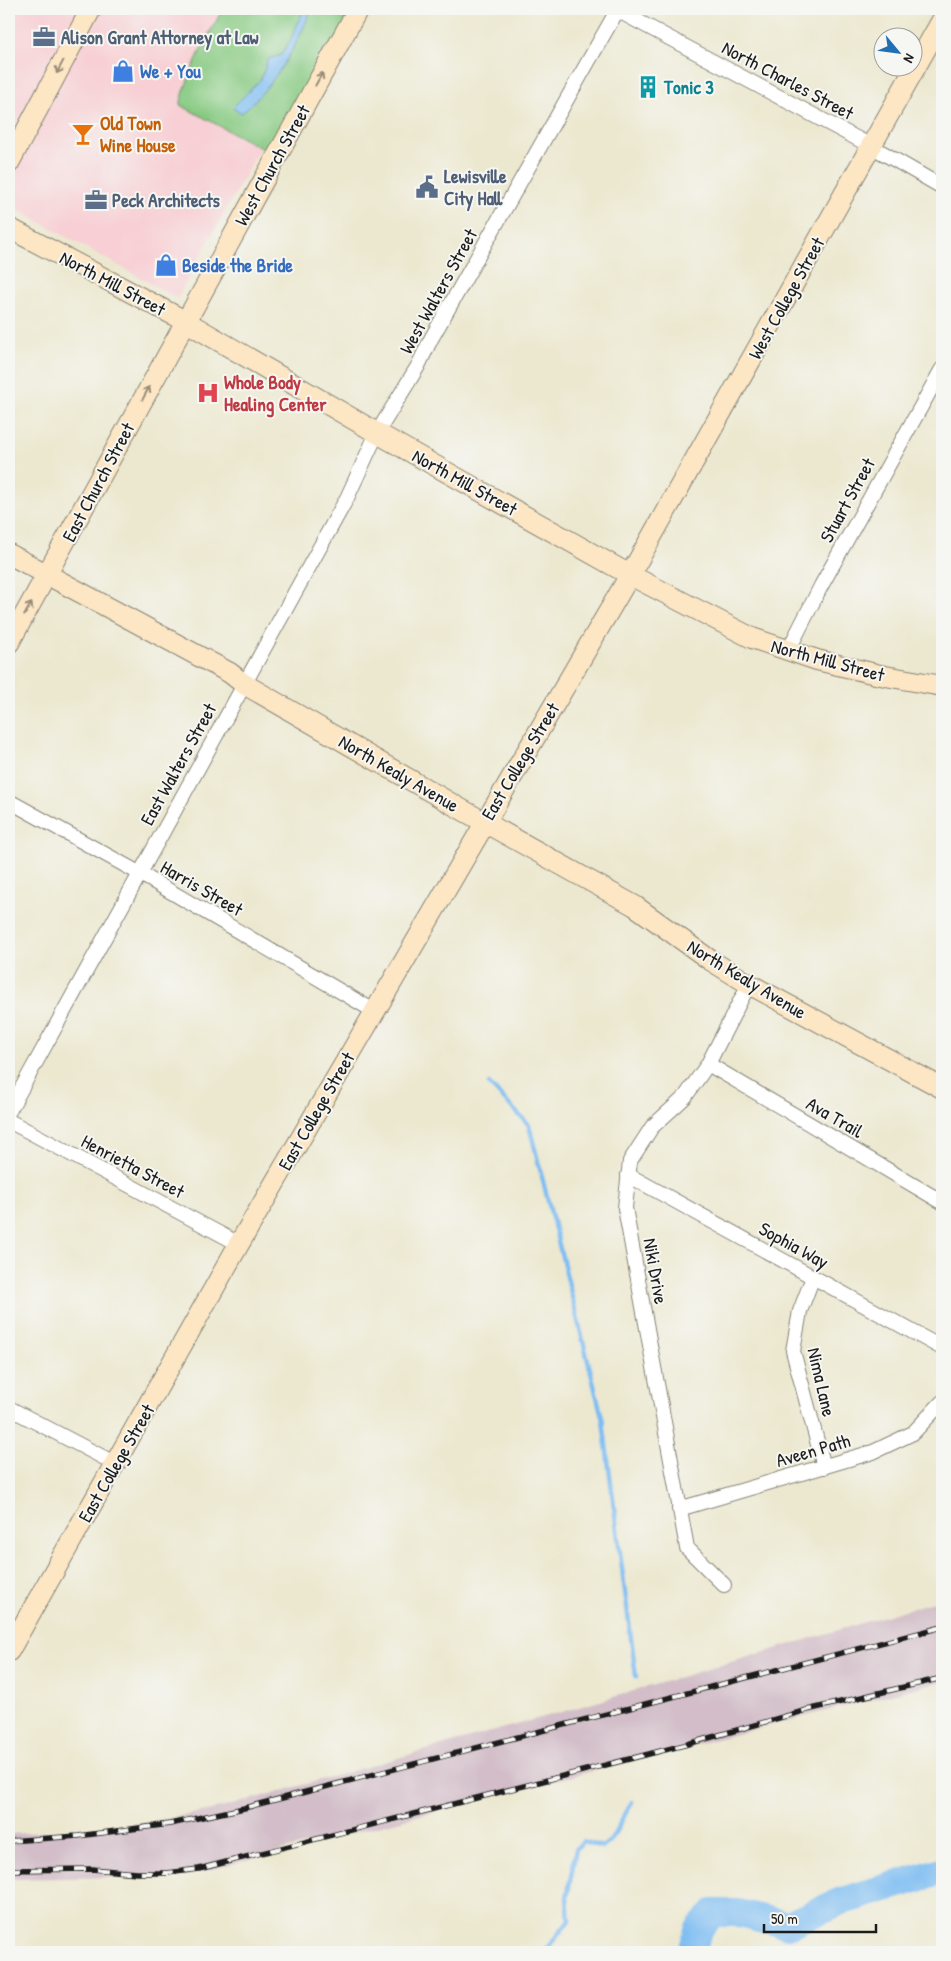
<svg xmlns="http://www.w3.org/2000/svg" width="951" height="1961" font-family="'Patrick Hand',sans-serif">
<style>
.built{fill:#f7cfd4}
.industrial{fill:#d2bdc8}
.green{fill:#88ca83;stroke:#527350}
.water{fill:#7ebdf2;stroke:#4d6c87}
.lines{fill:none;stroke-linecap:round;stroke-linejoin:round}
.stream{stroke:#7ebdf2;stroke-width:4.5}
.river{stroke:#7ebdf2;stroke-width:28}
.street-casing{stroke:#848276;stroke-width:16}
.secondary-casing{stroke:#848276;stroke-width:22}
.street{stroke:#fff;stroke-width:14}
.secondary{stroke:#fce6c4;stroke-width:20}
.rail-casing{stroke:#1c1c1c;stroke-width:5.5}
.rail{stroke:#f6f6f2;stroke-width:4;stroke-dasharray:11;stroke-linecap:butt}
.oneway{stroke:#978b78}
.labels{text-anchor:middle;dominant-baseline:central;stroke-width:4;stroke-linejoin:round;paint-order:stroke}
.service-label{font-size:19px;font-weight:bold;fill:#4e5e75;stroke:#f6f6f2;text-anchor:start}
.shop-label{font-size:19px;font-weight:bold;fill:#366cbe;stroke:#f6f6f2;text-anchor:start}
.street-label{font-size:19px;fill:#1c1c1c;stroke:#f6f6f2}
.culture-label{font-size:19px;font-weight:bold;fill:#0d838f;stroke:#f6f6f2;text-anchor:start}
.food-label{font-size:19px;font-weight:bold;fill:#c56008;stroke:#f6f6f2;text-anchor:start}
.health-label{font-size:19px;font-weight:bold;fill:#be3a42;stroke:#f6f6f2;text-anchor:start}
</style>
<rect width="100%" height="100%" fill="#f6f6f2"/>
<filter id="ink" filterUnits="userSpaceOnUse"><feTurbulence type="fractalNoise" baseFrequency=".02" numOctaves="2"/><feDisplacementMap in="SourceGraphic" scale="10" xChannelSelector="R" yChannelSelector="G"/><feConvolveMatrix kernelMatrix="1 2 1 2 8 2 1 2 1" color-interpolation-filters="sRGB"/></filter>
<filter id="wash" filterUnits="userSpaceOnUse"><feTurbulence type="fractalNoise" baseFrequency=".0096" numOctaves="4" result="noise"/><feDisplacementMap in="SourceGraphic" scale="20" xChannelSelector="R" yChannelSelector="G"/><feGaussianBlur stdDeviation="1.12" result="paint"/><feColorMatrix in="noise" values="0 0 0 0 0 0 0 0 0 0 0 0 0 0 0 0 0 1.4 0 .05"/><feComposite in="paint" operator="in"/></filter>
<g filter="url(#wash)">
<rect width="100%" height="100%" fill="#ece8d0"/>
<path class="built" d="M9 9H337L177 298 9 205Z"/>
<path class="industrial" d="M942 1599V1681L184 1876 9 1879V1834L67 1831 152 1822 221 1808 597 1702Z"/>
<path class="green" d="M223 9H358L276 156 180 105C189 70 205 40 223 9Z"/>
<path class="water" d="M304 9H311C296 50 274 84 242 113L232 108 261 79 268 59 281 55 290 41Z"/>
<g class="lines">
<path class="stream" d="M489 1084 529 1125 603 1421 636 1677
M544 1952 569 1921 567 1898 576 1849 583 1841 602 1847 611 1840 632 1802"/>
<path class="river" d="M692 1952 698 1930 713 1913H739L788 1925 839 1902 942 1871"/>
</g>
</g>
<g filter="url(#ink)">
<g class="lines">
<defs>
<path id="street" d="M615 9 871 146 942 187
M788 651 821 586 942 369
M9 801 139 873 374 1011
M708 1064 942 1202
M9 1111 347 498 377 433 418 366 431 339 618 9
M9 1121 239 1244
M628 1175 942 1348
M813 1277 800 1311 793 1351 824 1467
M9 1408 116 1464
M679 1509 873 1452 913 1433 942 1402
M724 1585 687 1548 625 1208 630 1161 652 1127 685 1097 708 1064 749 984"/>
<path id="secondary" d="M9 163 91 9
M9 228 185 321 377 433 630 575 752 638 817 660 880 675 942 686
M9 554 230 673 244 684 459 808 635 906 710 960 749 984 942 1088
M9 643 358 9
M9 1651 239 1244 630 575 942 20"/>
</defs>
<use href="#street" class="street-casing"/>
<use href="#secondary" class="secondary-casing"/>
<use href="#street" class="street"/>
<use href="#secondary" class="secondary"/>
<defs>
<path id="rail" d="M9 1841 78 1836 170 1824 244 1808 942 1627
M9 1870 92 1869 137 1873H167L199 1869 684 1745 807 1710 942 1678"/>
</defs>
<use href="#rail" class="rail-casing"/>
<use href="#rail" class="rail"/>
</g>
<defs><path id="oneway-shaft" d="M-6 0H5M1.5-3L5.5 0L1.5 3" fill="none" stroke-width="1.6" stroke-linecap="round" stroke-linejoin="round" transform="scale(1.25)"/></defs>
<g class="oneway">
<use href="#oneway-shaft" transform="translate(60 67) rotate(118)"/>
<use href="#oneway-shaft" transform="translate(319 79) rotate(-61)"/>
<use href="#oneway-shaft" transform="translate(146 393) rotate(-62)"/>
<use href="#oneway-shaft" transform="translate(28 609) rotate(-60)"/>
</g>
</g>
<defs>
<symbol id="office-bare" viewBox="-9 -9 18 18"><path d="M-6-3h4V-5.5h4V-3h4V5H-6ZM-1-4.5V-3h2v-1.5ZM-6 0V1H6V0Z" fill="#5c6f8a" stroke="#f6f6f2" stroke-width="2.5" paint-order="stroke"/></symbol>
<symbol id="shop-bare" viewBox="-9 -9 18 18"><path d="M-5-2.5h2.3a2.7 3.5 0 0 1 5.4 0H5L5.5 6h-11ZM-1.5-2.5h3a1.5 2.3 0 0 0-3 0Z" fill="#3f7fe0" stroke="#f6f6f2" stroke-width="2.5" paint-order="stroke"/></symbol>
<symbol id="building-bare" viewBox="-9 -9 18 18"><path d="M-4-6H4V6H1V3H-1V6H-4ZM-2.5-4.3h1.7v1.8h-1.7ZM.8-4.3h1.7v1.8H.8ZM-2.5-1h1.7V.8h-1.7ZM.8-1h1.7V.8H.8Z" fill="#0f9aa8" stroke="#f6f6f2" stroke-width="2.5" paint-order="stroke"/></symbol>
<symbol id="bar-bare" viewBox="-9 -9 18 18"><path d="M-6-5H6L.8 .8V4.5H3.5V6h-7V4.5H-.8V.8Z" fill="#e8710a" stroke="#f6f6f2" stroke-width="2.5" paint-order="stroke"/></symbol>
<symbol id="civic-bare" viewBox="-9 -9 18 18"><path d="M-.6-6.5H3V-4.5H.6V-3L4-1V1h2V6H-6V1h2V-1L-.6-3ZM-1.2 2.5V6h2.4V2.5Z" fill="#5c6f8a" stroke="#f6f6f2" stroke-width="2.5" paint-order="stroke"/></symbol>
<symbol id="hospital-bare" viewBox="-9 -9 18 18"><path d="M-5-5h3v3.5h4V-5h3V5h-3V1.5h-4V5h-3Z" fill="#e0444e" stroke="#f6f6f2" stroke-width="2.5" paint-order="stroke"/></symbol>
</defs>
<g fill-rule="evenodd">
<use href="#office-bare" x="28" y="21" width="32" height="32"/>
<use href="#shop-bare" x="107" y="55" width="32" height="32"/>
<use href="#building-bare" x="632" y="71" width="32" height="32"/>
<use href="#bar-bare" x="67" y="118" width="32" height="32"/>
<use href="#civic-bare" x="411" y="171" width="32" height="32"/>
<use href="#office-bare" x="80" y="184" width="32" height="32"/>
<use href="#shop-bare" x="150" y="249" width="32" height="32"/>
<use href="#hospital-bare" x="192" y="377" width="32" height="32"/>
</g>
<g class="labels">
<g class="service-label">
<text x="61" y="37">Alison Grant Attorney at Law</text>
<text x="444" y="176">Lewisville<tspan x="444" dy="22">City Hall</tspan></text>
<text x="112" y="200">Peck Architects</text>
</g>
<g class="shop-label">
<text x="140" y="71">We + You</text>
<text x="182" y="265">Beside the Bride</text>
</g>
<g class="street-label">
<text transform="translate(788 80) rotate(28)">North Charles Street</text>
<text transform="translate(272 165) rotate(-61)">West Church Street</text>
<text transform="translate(113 283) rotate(28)">North Mill Street</text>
<text transform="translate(438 291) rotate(-61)">West Walters Street</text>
<text transform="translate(786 298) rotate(-61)">West College Street</text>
<text transform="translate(98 482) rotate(-62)">East Church Street</text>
<text transform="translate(465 482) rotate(29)">North Mill Street</text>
<text transform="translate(847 500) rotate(-61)">Stuart Street</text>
<text transform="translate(828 660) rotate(15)">North Mill Street</text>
<text transform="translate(520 761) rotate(-59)">East College Street</text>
<text transform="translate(178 764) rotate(-61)">East Walters Street</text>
<text transform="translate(399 773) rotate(30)">North Kealy Avenue</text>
<text transform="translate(202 888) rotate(30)">Harris Street</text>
<text transform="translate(747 979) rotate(31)">North Kealy Avenue</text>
<text transform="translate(316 1111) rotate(-60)">East College Street</text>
<text transform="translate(835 1117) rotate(30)">Ava Trail</text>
<text transform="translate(133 1166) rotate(28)">Henrietta Street</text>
<text transform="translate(794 1245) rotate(29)">Sophia Way</text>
<text transform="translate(656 1271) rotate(80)">Niki Drive</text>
<text transform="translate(822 1382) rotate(77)">Nima Lane</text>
<text transform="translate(813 1450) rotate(-16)">Aveen Path</text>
<text transform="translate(116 1463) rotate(-60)">East College Street</text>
</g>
<g class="culture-label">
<text x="664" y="87">Tonic 3</text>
</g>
<g class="food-label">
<text x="100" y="123">Old Town<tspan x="100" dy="22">Wine House</tspan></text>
</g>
<g class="health-label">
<text x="224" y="382">Whole Body<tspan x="224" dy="22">Healing Center</tspan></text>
</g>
</g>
<rect width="951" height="1961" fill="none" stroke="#f6f6f2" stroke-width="30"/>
<g transform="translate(898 52) rotate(119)"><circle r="24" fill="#f6f6f2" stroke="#9f9f9c"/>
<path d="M0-4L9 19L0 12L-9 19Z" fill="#1f6fb2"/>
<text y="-8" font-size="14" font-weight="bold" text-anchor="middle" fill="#1c1c1c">N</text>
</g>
<path d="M764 1924v8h112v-8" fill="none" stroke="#1c1c1c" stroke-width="2.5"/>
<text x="771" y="1924" font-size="15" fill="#1c1c1c" stroke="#f6f6f2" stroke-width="4" paint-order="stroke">50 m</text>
</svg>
